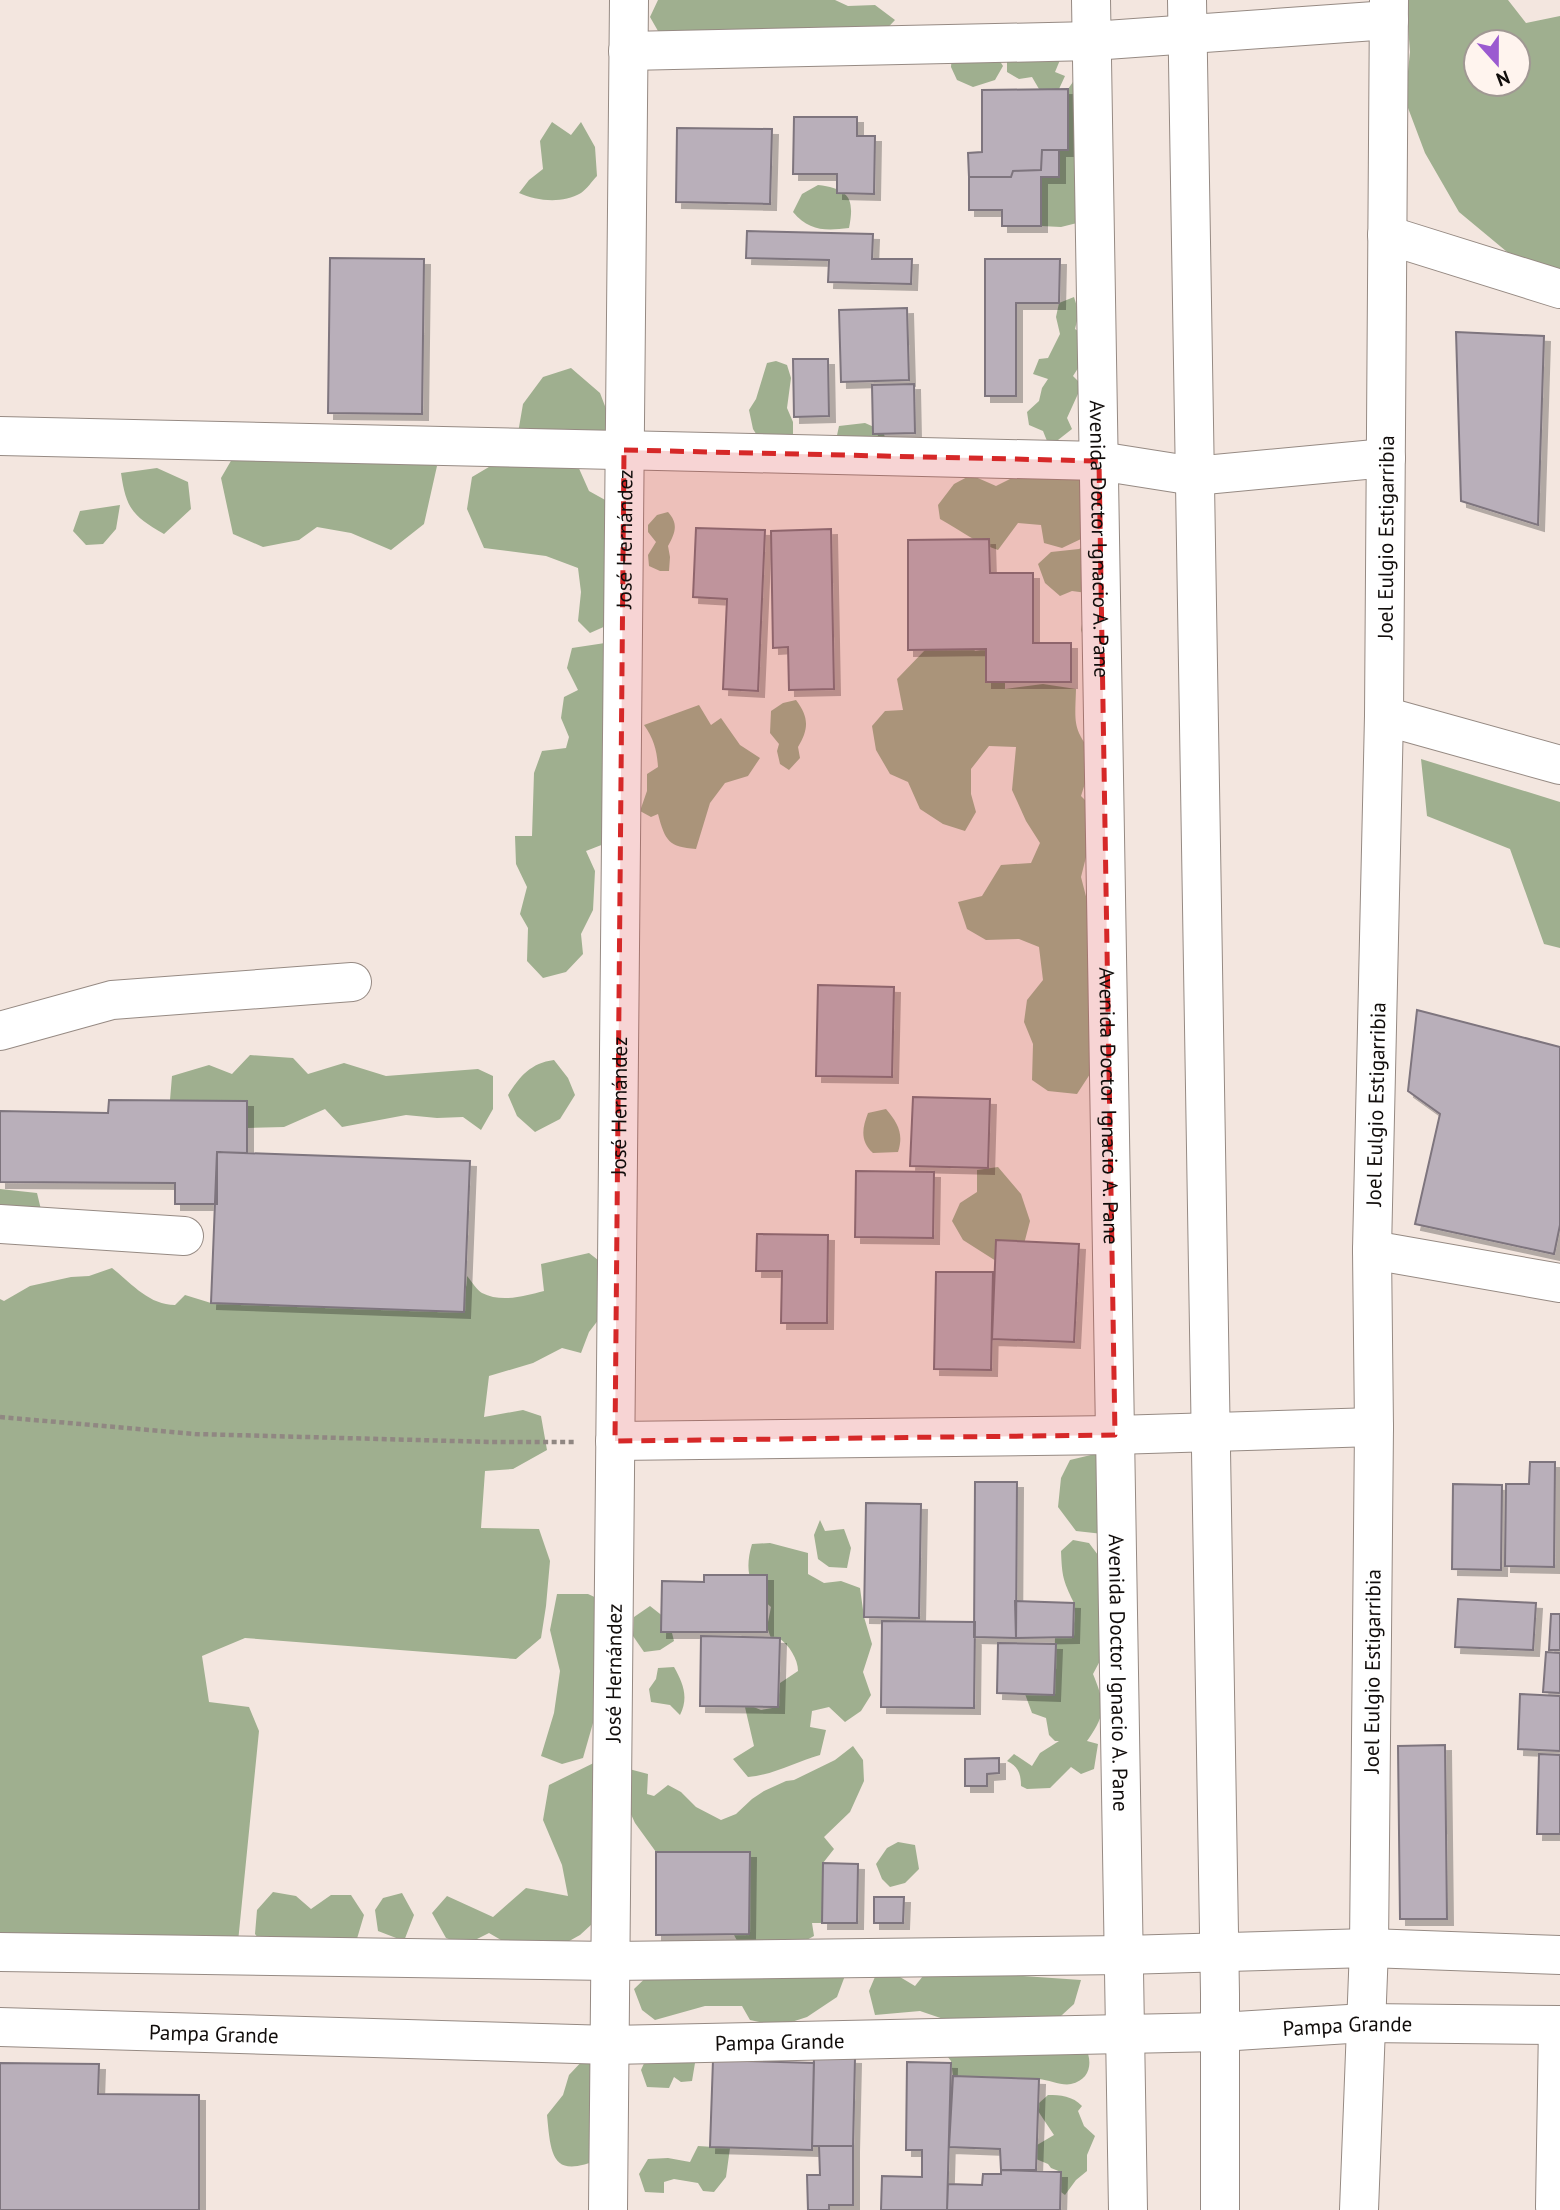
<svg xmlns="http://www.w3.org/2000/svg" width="1560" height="2210" font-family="'PT Sans',sans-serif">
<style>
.forest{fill:#9faf8f;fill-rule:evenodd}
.building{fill:#b9afba;stroke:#7e757e;stroke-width:2;filter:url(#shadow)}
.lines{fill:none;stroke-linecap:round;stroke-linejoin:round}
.minor-casing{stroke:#968a83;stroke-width:40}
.path{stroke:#908782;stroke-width:4.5;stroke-dasharray:5 3.5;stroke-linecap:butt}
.minor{stroke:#fff;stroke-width:38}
.marked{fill:#d62828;fill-opacity:0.2;stroke:#d62828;stroke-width:5;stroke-dasharray:14 9;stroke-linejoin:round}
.labels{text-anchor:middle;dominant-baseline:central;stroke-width:6;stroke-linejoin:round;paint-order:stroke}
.street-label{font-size:21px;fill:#110d0b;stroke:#fff4ee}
</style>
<defs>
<filter id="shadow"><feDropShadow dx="6" dy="6" stdDeviation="0" flood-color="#0004"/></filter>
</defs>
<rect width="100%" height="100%" fill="#f3e6df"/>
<path class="forest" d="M658 0H835L848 6 875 5 895 20 876 40 662 38 650 17Z
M1406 0H1508L1526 23 1560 16V272L1518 261 1459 212 1425 153 1405 100 1410 52ZM1476 42H1518V84H1476Z
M992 49 1003 66 995 80 973 87 957 80 951 67 952 54Z
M1007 56 1060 60 1055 72 1065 76 1059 89H1039L1032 77 1019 79 1007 72Z
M1075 79 1081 222 1061 227 1041 226V177L1059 150H1068V89Z
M552 122 571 135 581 122 595 147 597 176C592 181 587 189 581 193 562 204 537 201 519 193L529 180 543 169 540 141Z
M818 185C849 189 855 198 849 228 825 231 809 231 793 212L802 194Z
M1074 297 1079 313 1075 329 1081 333 1085 347 1077 357 1082 362 1073 376 1082 385 1067 418 1072 429 1058 440 1047 441 1043 431 1029 425 1027 412 1039 401 1042 388 1048 379 1033 374 1039 359 1048 358 1060 334 1056 317 1059 303Z
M776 361 787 365 791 378 787 408 793 422V441L765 448 753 429 749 410 756 399 767 363Z
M571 368 600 393 613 427 589 444 518 433 523 404 543 377Z
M865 423 883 431 888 447 836 440 839 426Z
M403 444 437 466 424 524 391 550 351 533 317 527 299 540 263 547 233 534 221 478 239 447Z
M516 451 577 464 589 491 607 501 608 625 590 633 578 621 581 592 578 568 546 556 484 548 467 509 472 477Z
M157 468 188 482 191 509 164 534C133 516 126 509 121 473Z
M1068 469 1099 498 1100 530 1062 548 1044 543 1041 525 1018 523 998 550C976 543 960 530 940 519L938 505 954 484 971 475 996 486 1012 478Z
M120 505 116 529 103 544 86 545 73 531 80 511Z
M668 512C679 524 675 533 668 546L670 557 669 571H660L649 566 648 555 656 542 648 532V525L657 515Z
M1090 543 1085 642 1081 630 1087 593 1072 591 1060 596 1045 583 1038 564 1051 552 1079 549Z
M970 642 975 651 986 649 1005 668V689L1043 684 1076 689C1075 725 1072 728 1096 758L1087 777 1081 796 1091 806 1087 853 1081 877 1089 908 1092 1071 1077 1094 1048 1091 1032 1080 1033 1044 1024 1022 1027 1000 1043 980 1039 947 1019 939 986 940 967 929 958 902 982 896 1001 865 1031 863 1040 843 1026 821 1012 790 1016 747 989 746 971 769V794L976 812 965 831 943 824 920 809 908 782 890 774 876 750 872 726 885 711 903 710 897 679 925 650Z
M605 643 609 842 586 851 595 871 593 910 581 934 583 954 566 972 543 978 527 961 528 928 520 914 527 887 516 864 515 836H532L534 773 542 751 566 748 569 737 561 718 564 697 578 690 567 668 572 648Z
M796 700C809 717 809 729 798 747L800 758 789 770 780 764 777 751 779 744 770 733 771 711 783 703Z
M699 705 711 725 721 718 740 745 760 758 748 776 725 783 710 803 696 849C669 847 665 841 658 814L651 817 640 811 647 791V774L658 767C657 751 654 739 644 725Z
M1421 759 1560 802V948L1544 944 1510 849 1427 816Z
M250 1055 293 1058 308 1074 344 1063 386 1076 478 1069 493 1076V1109L481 1130 463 1117 437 1118 406 1115 342 1127 325 1109 284 1127 247 1128V1101L170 1100 172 1076 209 1065 232 1074Z
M554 1060 568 1078 575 1095 560 1119 535 1132 517 1116 508 1095C520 1076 531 1063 554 1060Z
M886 1109C898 1123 904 1134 898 1152L873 1153C860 1142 862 1128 868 1113Z
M998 1167 1021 1194 1030 1221 1024 1244 996 1261 963 1240 952 1221 960 1203 977 1192V1170Z
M0 1189 37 1193 44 1222 0 1232Z
M589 1253 616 1274 609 1306 589 1332 581 1353 562 1348 533 1363 489 1376 484 1417 523 1410 541 1416 547 1450 513 1469 485 1471 481 1528 539 1529 550 1561 546 1606 541 1638 516 1659 245 1638 202 1656 209 1702 249 1707 259 1731 238 1942H0V1299L4 1301 30 1286 71 1277 89 1276 112 1268C131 1283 149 1305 175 1305L185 1295 211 1303 464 1311 467 1276C472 1282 477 1290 482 1293 501 1303 525 1296 544 1291L541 1264Z
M1095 1454 1110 1470 1103 1534 1076 1531 1058 1507 1061 1478 1070 1460Z
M820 1520 825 1531 844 1529 851 1548 847 1568 829 1567 818 1559 814 1535Z
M1073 1540 1089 1543 1098 1555 1102 1657 1093 1674C1105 1704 1107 1713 1087 1741L1098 1744 1094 1769 1081 1774 1071 1767 1050 1788 1027 1789 1021 1786C1021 1774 1018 1766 1007 1761L1014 1754 1032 1766 1040 1753 1059 1741H1055L1049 1735 1046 1718 1032 1713 1025 1694H1054L1055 1637H1073C1073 1627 1077 1610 1073 1601 1063 1580 1062 1576 1061 1551Z
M770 1543 808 1553V1574L824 1583 841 1581 860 1588 864 1617 872 1644 863 1672 871 1695 861 1711 845 1722 829 1707 812 1711 810 1727 826 1730 820 1755C796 1762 773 1775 748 1777L733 1759 754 1746 744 1703 761 1710 778 1707 780 1683 798 1671C798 1659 789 1645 779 1638L772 1641 767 1627 771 1607C749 1589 744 1571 752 1544Z
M557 1594H588L625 1611 583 1758 562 1764 541 1756 554 1713 560 1671 550 1630Z
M650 1606 669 1621 674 1641 660 1650 644 1652 633 1636 634 1617Z
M674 1667C683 1683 689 1697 680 1715L670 1705 651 1702 649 1689 656 1679 658 1668Z
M853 1746 863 1760 864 1781 850 1812 824 1837 834 1849 823 1863 822 1923H812L814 1936 794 1947 742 1950 734 1935 749 1934 750 1852H656L635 1823 624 1799 605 1912 580 1935 535 1960 489 1933 465 1945 446 1938 432 1913 447 1896 493 1917 526 1888 568 1896 562 1865 543 1820 549 1785 614 1753 629 1769 648 1774 647 1794 654 1796 668 1785 681 1792 696 1807 721 1820 736 1814 752 1799 764 1791 786 1781 794 1780 835 1760Z
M898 1842 915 1845 919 1869 905 1883 890 1887 882 1879 876 1864 887 1848Z
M273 1892 296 1896 311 1909 331 1895H351L364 1915 356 1942 265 1947 255 1934 257 1910Z
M402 1893 414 1915 404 1941 378 1931 375 1910 383 1898Z
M935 1961 951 1971 1081 1980 1074 2004 1050 2026 970 2028 920 2011 875 2015 869 1991 880 1965 915 1986Z
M656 1968 846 1973 837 1997 807 2017 779 2026 750 2020 742 2006H705L655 2020 642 2010 634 1989Z
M1085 2046C1093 2062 1091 2079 1071 2084 1062 2086 1049 2080 1039 2079 1011 2077 981 2077 953 2076L951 2061 944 2052Z
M689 2052 695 2063 692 2081 681 2082 674 2077 669 2088 647 2087 641 2070 646 2059Z
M585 2058 598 2066 602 2158C552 2180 551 2157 547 2115L563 2095 569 2075Z
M1048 2095C1060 2095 1073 2096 1082 2106L1078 2111 1084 2126 1095 2136 1087 2155V2171L1076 2180 1065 2195 1061 2192V2172L1051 2168 1048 2164 1036 2159 1037 2145 1054 2135 1038 2111 1039 2103Z
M698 2146 730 2148 726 2177 714 2192 703 2191 698 2183 674 2179 664 2182V2193L645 2192 639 2174 648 2159 668 2158 690 2162Z"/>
<path class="building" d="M1068 89V150H1042L1041 170 1013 171 1011 177H969L968 153 982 152V90Z
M794 117H857V136H875L874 194 837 193V174H793Z
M677 128 772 129 770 204 676 202Z
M1042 150H1059V177H1041V226H1002V210H969V177H1011L1013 171 1041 170Z
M747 231 873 234 872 259H912L911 284 828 282 829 260 746 258Z
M330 258 424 259 422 414 328 413Z
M985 259H1060L1059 303H1016V396H985Z
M907 308 909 380 841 382 839 310Z
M1456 332 1544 336 1538 525 1461 501Z
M793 359H828L829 416 794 417Z
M914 384 915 433 873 434 872 385Z
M696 528 765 530 758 691 723 689 727 599 693 597Z
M831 529 834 689 789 690 788 647 773 648 771 531Z
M989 539 990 573H1033V643H1071V682H986V649L908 650V540Z
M818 985 894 987 892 1077 816 1076Z
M1417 1010 1560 1047V1225L1554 1254 1415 1224 1440 1114 1408 1091Z
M913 1097 990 1099 988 1168 910 1166Z
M109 1100 247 1101V1153L217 1152V1204H175V1183L0 1182V1111L108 1113Z
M217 1152 470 1161 464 1312 211 1303Z
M856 1171 934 1172 933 1238 855 1237Z
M757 1234 828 1235 827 1323H781L782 1271H756Z
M996 1240 1079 1244 1074 1342 992 1339Z
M936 1272H993L991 1370 934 1369Z
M1530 1462H1555L1554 1567 1505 1566 1506 1484H1529Z
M975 1482H1017L1016 1638 974 1637Z
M1453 1484 1502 1485 1501 1570 1452 1569Z
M866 1503 921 1504 919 1618 864 1617Z
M704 1575H767V1632H661L662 1581 704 1582Z
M1458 1599 1536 1603 1533 1650 1455 1647Z
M1015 1601 1074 1603 1073 1637 1016 1638Z
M1551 1614H1560V1650H1549Z
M882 1621 975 1622 974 1708 881 1707Z
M701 1636 780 1638 778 1707 700 1706Z
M998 1643 1056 1644 1054 1695 997 1693Z
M1546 1652 1560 1653V1693L1543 1692Z
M1520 1694 1560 1696V1751L1518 1749Z
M1445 1745 1447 1919H1400L1398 1746Z
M1539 1754 1560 1755V1834H1537Z
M999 1758V1773L987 1774V1786H965V1759Z
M656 1852H750L749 1934 656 1935Z
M823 1863 858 1864 857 1923H822Z
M874 1897H904L903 1923H874Z
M814 2057 855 2058 853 2146H812Z
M713 2060 814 2063 812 2150 710 2147Z
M907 2062 951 2063 947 2210H881L882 2176 922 2177V2150H906Z
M0 2063 99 2064 98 2094 199 2095V2210H0Z
M953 2076 1039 2079 1036 2170H1001L1000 2149 949 2147Z
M819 2146H853V2205H829V2210H808L807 2175H820Z
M1001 2170 1061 2172 1060 2210H947L948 2184 982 2185 983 2174H1001Z"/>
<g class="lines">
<defs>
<g id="minor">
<path id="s1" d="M1091 0 1128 2210"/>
<path d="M1187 0 1220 1994V2210"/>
<path d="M628 51 1092 41 1389 20"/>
<path d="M1387 235 1560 289"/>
<path d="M0 436 1099 461 1194 476 1386 458"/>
<path d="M1384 716 1560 765"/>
<path d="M0 1031 112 1000 352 982"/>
<path d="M0 1224 184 1236"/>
<path d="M1372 1250 1560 1283"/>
<path d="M615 1441 1115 1435 1374 1427"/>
<path d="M0 1952 610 1961 1124 1955 1369 1948 1560 1955"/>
<path id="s2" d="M0 2027 610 2045 1220 2032 1365 2023 1560 2025"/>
<path d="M1555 2207 1558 2025"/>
<path id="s3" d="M608 2210 629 0"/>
<path id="s4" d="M1359 2210 1369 1948 1374 1427 1372 1250 1384 716 1389 0"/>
</g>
</defs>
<use href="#minor" class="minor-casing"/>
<path class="path" d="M0 1417 195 1434 491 1442H576"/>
<use href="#minor" class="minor"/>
</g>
<path class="marked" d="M624 450 1099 461 1115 1435 615 1441Z"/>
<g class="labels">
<g class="street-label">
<text stroke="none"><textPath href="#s3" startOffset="1671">José Hernández</textPath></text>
<text stroke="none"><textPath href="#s1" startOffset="539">Avenida Doctor Ignacio A. Pane</textPath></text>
<text stroke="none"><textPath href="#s4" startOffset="1673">Joel Eulgio Estigarribia</textPath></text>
<text stroke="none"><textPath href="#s3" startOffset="1104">José Hernández</textPath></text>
<text stroke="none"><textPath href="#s1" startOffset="1106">Avenida Doctor Ignacio A. Pane</textPath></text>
<text stroke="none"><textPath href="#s4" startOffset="1106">Joel Eulgio Estigarribia</textPath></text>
<text stroke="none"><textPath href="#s3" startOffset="537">José Hernández</textPath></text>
<text stroke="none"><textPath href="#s1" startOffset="1673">Avenida Doctor Ignacio A. Pane</textPath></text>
<text stroke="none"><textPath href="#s4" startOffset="539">Joel Eulgio Estigarribia</textPath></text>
<text stroke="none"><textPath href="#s2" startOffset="1348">Pampa Grande</textPath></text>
<text stroke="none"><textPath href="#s2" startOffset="214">Pampa Grande</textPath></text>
<text stroke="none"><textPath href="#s2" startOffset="780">Pampa Grande</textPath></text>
</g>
</g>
<g transform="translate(1497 63) rotate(159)"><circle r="33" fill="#fff4ee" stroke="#a09893" stroke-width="2"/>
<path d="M0-5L12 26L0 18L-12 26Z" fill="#9b5ad0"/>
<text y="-10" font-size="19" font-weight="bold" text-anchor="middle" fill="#110d0b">N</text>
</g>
</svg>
